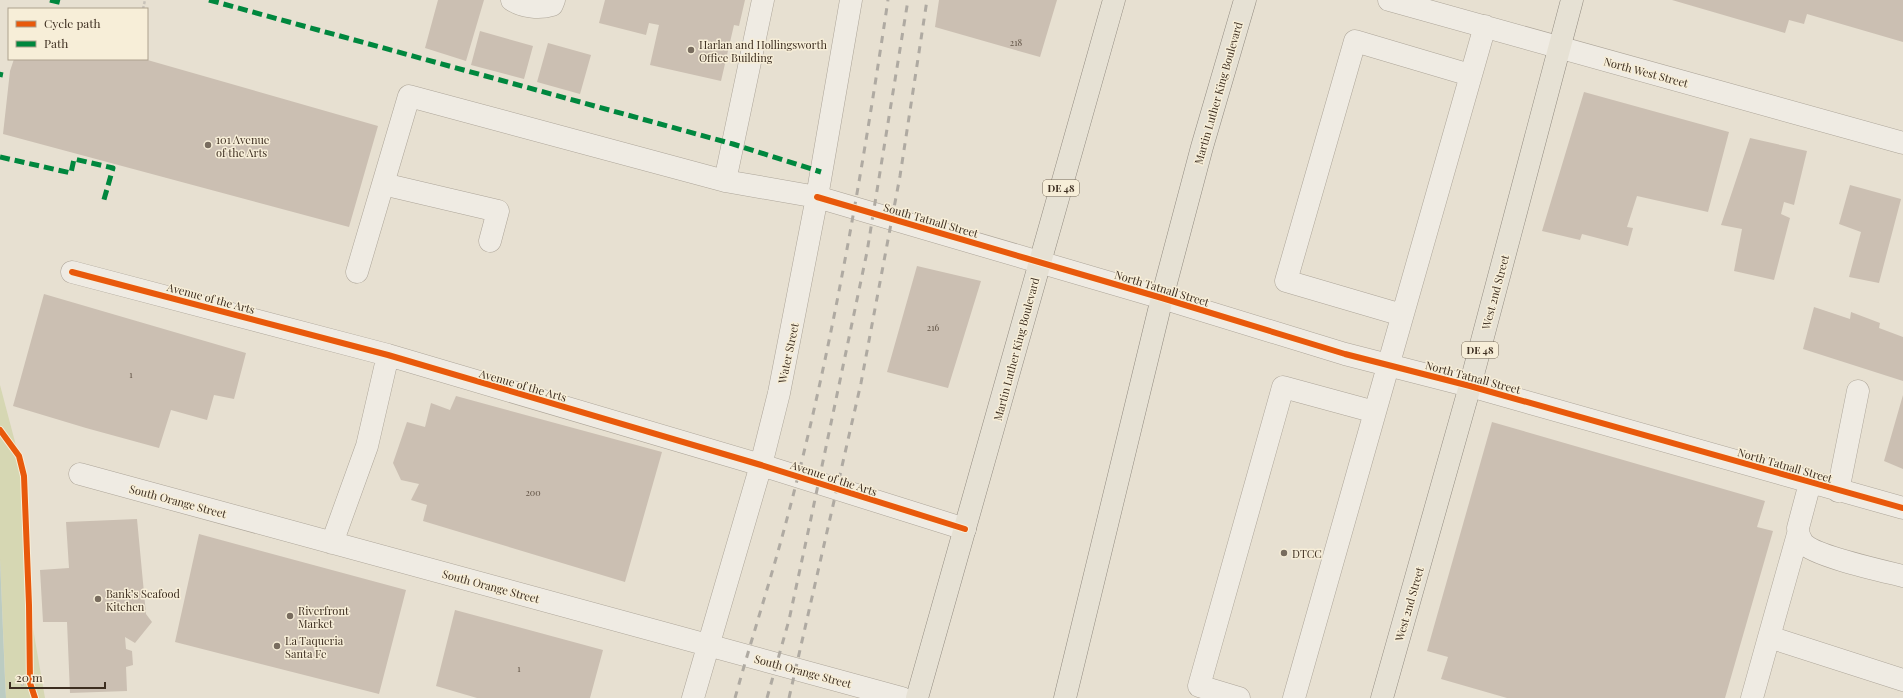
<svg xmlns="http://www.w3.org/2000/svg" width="1903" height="698" font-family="'Playfair Display',serif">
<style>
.green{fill:#d6d7b3}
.water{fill:#bcccc2}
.building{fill:#cbbfb2}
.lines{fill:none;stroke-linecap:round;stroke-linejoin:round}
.minor-casing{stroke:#ada599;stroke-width:23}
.major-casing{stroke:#928b80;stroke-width:23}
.path{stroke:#c8c2b9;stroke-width:2.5;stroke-dasharray:3 2;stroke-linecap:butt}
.minor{stroke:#efebe3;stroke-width:22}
.major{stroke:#e6e1d4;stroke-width:22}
.rail{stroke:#afaaa2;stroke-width:3;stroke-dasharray:7 7;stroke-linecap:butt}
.quiet{stroke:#00873e;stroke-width:5;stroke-dasharray:10 5;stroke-linecap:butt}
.cycleway-casing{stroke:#f7eed8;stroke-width:8}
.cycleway{stroke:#e8590c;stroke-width:6}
.poi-dot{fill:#786c5e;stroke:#f7eed8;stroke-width:1.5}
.labels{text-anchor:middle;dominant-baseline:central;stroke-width:3;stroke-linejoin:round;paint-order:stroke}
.number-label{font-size:9px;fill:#605244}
.shield{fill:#f7eed8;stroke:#756857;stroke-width:1}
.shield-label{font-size:10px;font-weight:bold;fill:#3d2e20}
.poi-label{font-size:11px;fill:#3d2e20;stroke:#f7eed8;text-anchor:start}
.street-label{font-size:11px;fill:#3d2e20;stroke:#f7eed8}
</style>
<rect width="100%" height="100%" fill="#e7e0d1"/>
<path class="green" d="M0 385 24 476 29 605 45 698H6L0 559Z"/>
<path class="water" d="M0 559 5 679 6 698H0Z"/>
<path class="building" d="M438 0H484L466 61 425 48Z
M605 0H745L739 26 734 25 721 81 650 65 659 25 649 23 646 35 599 23Z
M939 0H1057L1040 57 935 27Z
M1672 0H1903V42L1807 14 1804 24 1789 20 1785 33Z
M480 31 533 46 524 79 471 65Z
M548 43 591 55 580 94 537 82Z
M14 59H144L378 126 349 227 3 134 10 71Z
M1584 92 1729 132 1708 212 1637 196 1627 227 1633 228 1628 246 1582 234 1580 240 1542 231Z
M1750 138 1807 151 1794 205 1784 202 1781 214 1790 218 1774 280 1734 271 1742 229 1721 225Z
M1850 185 1901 199 1879 283 1849 277 1861 232 1839 224Z
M917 266 981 281 948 388 887 372Z
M44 294 246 353 234 399 214 395 207 420 171 410 159 448 86 428 13 406Z
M1814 307 1850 319 1851 312 1880 323 1879 328 1903 337V381L1803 349Z
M1903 395V469L1884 461Z
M456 396 662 452 625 582 423 521 427 505 411 500 419 484 401 480 393 463 407 422 425 427 431 403 450 410Z
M1492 422 1765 501 1757 527 1773 531 1725 698H1507L1441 679 1448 657 1427 651Z
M137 519 146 614 152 622 135 643 125 637 126 649 132 651 133 665 126 667 127 691 70 693 67 622H43L40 570 69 568 66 522Z
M199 534 406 590 379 694 175 642Z
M455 610 603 650 590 698H477L436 686Z"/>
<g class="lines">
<defs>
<path id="minor" d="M512 0C523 7 539 9 552 5L554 0
M1389 0 1903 143
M725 181 763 0
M490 241 498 211 383 184 409 96 725 181 817 197 1162 298 1345 354 1470 386 1903 508
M72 272 388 355 761 465 965 529
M357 272 383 184
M1402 315 1286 281 1355 41 1470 75
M1375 412 1485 26
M80 474 902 698
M1810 483 1798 528C1798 534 1799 538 1803 543 1814 556 1883 571 1903 576
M1838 491 1858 391
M332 543 367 446 388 355
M1769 637 1798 534
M693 698 761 465 779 393 817 197 851 0
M1239 698 1199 686 1283 387 1375 412 1294 698
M1752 698 1769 637 1903 680"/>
<path id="major" d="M917 698 1114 0
M1065 698 1162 298 1202 147 1245 0
M1382 698 1470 386 1572 0"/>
</defs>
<use href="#minor" class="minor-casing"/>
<use href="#major" class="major-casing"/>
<path class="path" d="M143 9 145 0
M21 685 30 683"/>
<use href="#minor" class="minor"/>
<use href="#major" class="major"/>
<path class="rail" d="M735 698C752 637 772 576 788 515 833 346 862 173 888 0
M767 698 789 620 810 523 867 252 908 0
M789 698 861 383 900 176 927 0"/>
<path class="quiet" d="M50 0 62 3
M209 0 733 144 821 172
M0 77 1 72
M0 157 71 173 74 159 113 168 103 203"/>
<defs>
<path id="cycleway" d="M817 197 1162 298 1345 354 1470 386 1903 508
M72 272 388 355 761 465 965 529
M0 430 19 456 24 476 29 605 30 683 35 698"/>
</defs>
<use href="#cycleway" class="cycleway-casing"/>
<use href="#cycleway" class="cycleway"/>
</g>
<g class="poi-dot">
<circle cx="691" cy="50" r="4"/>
<circle cx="208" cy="145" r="4"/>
<circle cx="1284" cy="553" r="4"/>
<circle cx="98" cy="599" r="4"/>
<circle cx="290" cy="616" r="4"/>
<circle cx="277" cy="646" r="4"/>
</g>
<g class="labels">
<g class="number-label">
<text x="1016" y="42">218</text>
<text x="933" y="327">216</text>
<text x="131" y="374">1</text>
<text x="533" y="492">200</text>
<text x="519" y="668">1</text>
</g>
<g class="shield">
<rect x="1043" y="180" width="36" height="16" rx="3"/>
<rect x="1462" y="342" width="36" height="16" rx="3"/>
</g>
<g class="shield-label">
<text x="1061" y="188">DE 48</text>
<text x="1480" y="350">DE 48</text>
</g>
<g class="poi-label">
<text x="699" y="44">Harlan and Hollingsworth<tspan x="699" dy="13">Office Building</tspan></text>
<text x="216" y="139">101 Avenue<tspan x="216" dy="13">of the Arts</tspan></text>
<text x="1292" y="553">DTCC</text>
<text x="106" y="593">Bank’s Seafood<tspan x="106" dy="13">Kitchen</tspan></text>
<text x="298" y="610">Riverfront<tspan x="298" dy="13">Market</tspan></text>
<text x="285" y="640">La Taqueria<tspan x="285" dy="13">Santa Fe</tspan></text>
</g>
<g class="street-label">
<text transform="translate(1646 72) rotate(15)">North West Street</text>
<text transform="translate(1218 93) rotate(-74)">Martin Luther King Boulevard</text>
<text transform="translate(931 220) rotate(16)">South Tatnall Street</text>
<text transform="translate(1162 288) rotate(17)">North Tatnall Street</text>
<text transform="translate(1495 292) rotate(-75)">West 2nd Street</text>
<text transform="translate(211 298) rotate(15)">Avenue of the Arts</text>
<text transform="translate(1016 349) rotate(-75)">Martin Luther King Boulevard</text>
<text transform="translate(788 353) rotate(-78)">Water Street</text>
<text transform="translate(1473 377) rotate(15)">North Tatnall Street</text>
<text transform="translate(523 385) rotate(16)">Avenue of the Arts</text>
<text transform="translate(1785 465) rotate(16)">North Tatnall Street</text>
<text transform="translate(834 478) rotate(18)">Avenue of the Arts</text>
<text transform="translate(178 501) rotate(15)">South Orange Street</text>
<text transform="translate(491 586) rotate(15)">South Orange Street</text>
<text transform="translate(1409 604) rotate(-74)">West 2nd Street</text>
<text transform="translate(803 671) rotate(15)">South Orange Street</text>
</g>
</g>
<rect x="8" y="8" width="140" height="52" fill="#f7eed8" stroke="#ada18e"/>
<rect x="16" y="21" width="20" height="6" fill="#e8590c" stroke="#ada18e"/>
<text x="44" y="28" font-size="12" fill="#3d2e20">Cycle path</text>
<rect x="16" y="41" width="20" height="6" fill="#00873e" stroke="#ada18e"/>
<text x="44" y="48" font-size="12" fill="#3d2e20">Path</text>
<path d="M10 682v6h95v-6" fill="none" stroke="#3d2e20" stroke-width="2"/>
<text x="16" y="682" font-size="12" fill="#3d2e20" stroke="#f7eed8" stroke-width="3" paint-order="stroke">20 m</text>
</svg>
